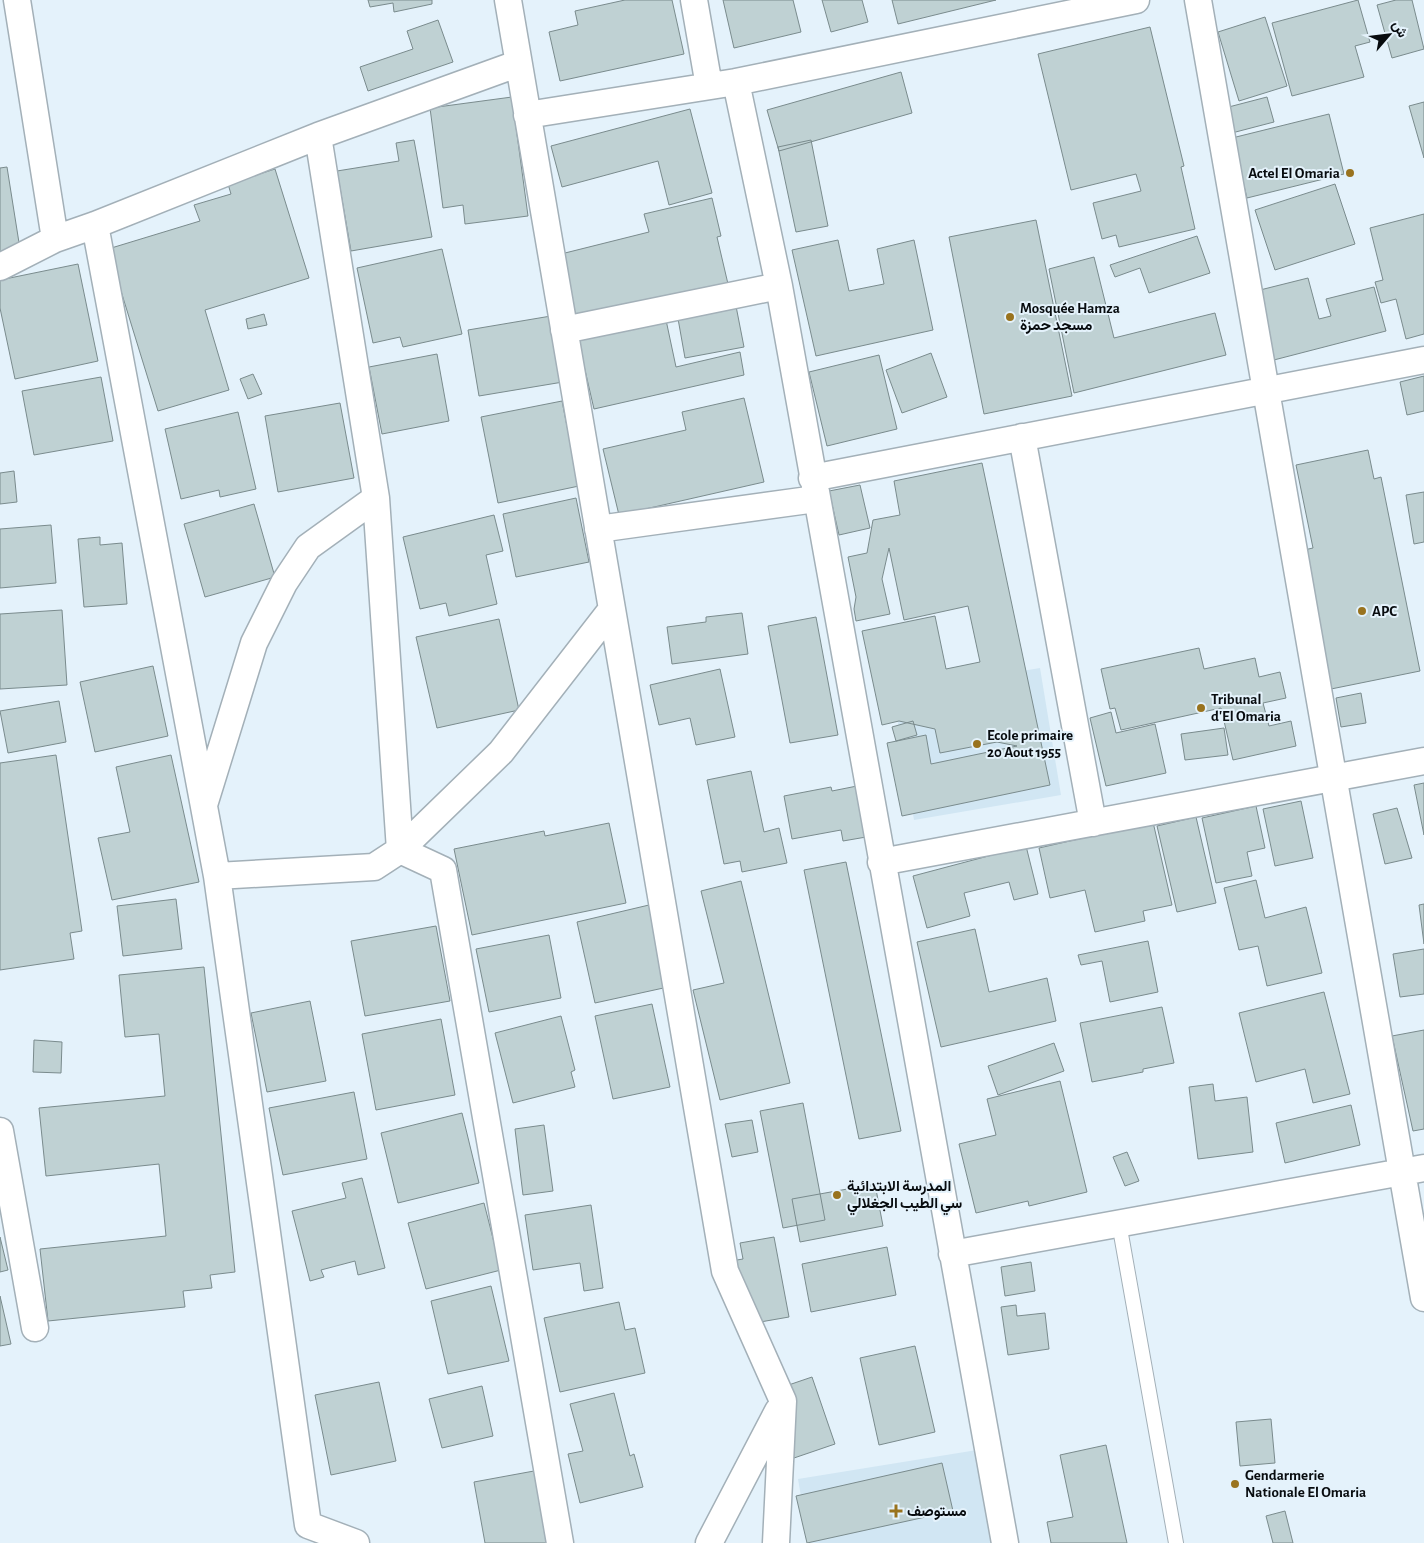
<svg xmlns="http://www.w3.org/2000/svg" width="1424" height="1543" font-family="'Alegreya Sans',Vazirmatn,sans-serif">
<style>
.built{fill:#d1e6f3}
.building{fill:#bfd1d3;stroke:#7a8b8d}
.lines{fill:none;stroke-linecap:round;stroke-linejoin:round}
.lane-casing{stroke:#a3b0b8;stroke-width:16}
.street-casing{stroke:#a3b0b8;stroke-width:29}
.lane{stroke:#fff;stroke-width:14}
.street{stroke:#fff;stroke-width:26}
.poi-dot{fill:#99731e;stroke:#e4f2fb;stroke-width:2}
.labels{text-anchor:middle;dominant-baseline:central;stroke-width:4;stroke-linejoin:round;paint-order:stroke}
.poi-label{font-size:15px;font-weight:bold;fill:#080c0f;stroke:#e4f2fb;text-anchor:start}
</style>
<rect width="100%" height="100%" fill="#e4f2fb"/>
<path class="built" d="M1040 668 1061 795 914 820 893 693Z
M977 1450 994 1543H809L798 1479Z"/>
<path class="building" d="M368 0H432V4L394 12 393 3 370 7Z
M625 0H672L684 54 560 81 549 32 578 25 575 11Z
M723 0H793L801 32 734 48Z
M822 0H862L868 22 831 32Z
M892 0H996L898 24Z
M1358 0 1370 42 1355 46 1364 77 1292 96 1272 23Z
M1396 0H1412L1424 49 1392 58 1377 5Z
M1265 17 1287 86 1239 101 1218 32Z
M438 20 453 62 368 91 360 67 413 49 407 31Z
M1150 27 1184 166 1181 167 1195 229 1119 247 1116 235 1102 239 1093 203 1141 191 1136 174 1071 190 1038 54Z
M901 72 912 113 779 151 767 110Z
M512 97 528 216 465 224 463 205 443 208 430 108Z
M1267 97 1274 122 1228 134 1221 109Z
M1424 102V158L1409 106Z
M690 109 712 193 669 205 658 161 562 187 551 146Z
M1329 114 1344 174 1247 198 1232 138Z
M414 140 432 237 351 251 337 171 399 161 396 143Z
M811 140 828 226 796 232 778 147Z
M7 167 20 249 0 252V168Z
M275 169 309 278 205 310 229 390 158 411 108 249 200 221 194 205 231 194 228 184Z
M1335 184 1355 244 1275 270 1255 210Z
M712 198 721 236 717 237 728 284 577 321 561 254 649 232 644 214Z
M1424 214V334L1406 339 1396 299 1381 303 1375 282 1383 280 1370 228Z
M1036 220 1072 396 984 414 949 237Z
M1197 236 1210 273 1149 293 1140 268 1115 277 1110 265Z
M838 240 849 291 884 284 877 249 914 240 933 330 816 356 792 250Z
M442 249 462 334 403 347 400 337 373 343 357 268Z
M1094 257 1114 338 1215 313 1226 355 1074 393 1049 269Z
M78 264 98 361 15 379 0 308V280Z
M1308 278 1319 319 1331 316 1326 299 1374 287 1386 331 1270 361 1252 292Z
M735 301 744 347 685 358 677 313Z
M264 314 267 325 248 329 246 319Z
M551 316 563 382 479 396 468 330Z
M666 320 676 367 740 352 744 375 594 409 578 340Z
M931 353 947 397 902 413 886 370Z
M437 354 449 421 382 434 369 367Z
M879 355 897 429 827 446 809 372Z
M253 374 262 394 248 399 240 379Z
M1424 376V411L1407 415 1400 382Z
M101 377 113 441 34 455 22 391Z
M744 398 764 482 619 515 603 449 686 430 682 412Z
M562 401 579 486 498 503 481 417Z
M340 403 354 478 278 492 265 416Z
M238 412 256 489 220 497 219 490 181 499 165 429Z
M1368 450 1374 479 1381 477 1420 671 1331 689 1304 550 1313 548 1296 465Z
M982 463 1050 785 902 816 887 743 926 735 931 764 1017 746 997 742 940 753 935 729 899 721 882 725 862 631 935 616 946 669 980 662 968 606 904 620 889 548 882 579 890 614 856 621 854 609 856 597 848 557 867 553 873 520 900 515 894 481Z
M14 471 17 502 0 504V473Z
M860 485 870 528 839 535 829 491Z
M1424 492V542L1414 544 1406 495Z
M576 498 589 562 516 577 503 514Z
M254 504 275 577 205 597 184 524Z
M494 515 503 551 486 555 497 604 449 616 446 603 420 609 403 537Z
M51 525 56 583 0 588V529Z
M100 537V545L122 543 127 604 84 607 78 539Z
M62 610 67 685 0 689V614Z
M742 613 748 654 672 664 667 627 706 622V617Z
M816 617 838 735 790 743 768 626Z
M499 619 519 710 437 728 416 637Z
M1199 648 1204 669 1255 658 1259 677 1280 672 1286 698 1263 703 1269 726 1291 721 1296 746 1233 760 1221 708 1121 730 1115 708 1110 709 1101 669Z
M153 666 168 736 95 752 80 682Z
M720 669 735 737 696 745 690 718 659 725 650 685Z
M1361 693 1366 723 1341 727 1336 698Z
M59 701 66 742 8 753 0 711Z
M1111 712 1116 733 1155 724 1166 773 1106 786 1090 718Z
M913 721 917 735 896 741 892 727Z
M1224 728 1228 755 1185 760 1181 734Z
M56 755 82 931 70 933 74 959 0 970V763Z
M171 755 199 882 112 900 98 838 130 832 116 767Z
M751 771 764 832 779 828 787 863 742 872 740 861 724 864 707 780Z
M1424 783V835L1414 785Z
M862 785 872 836 843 841 841 830 792 839 784 796 831 787 832 791Z
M1301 801 1313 858 1275 866 1263 809Z
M1256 806 1265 848 1247 852 1252 876 1216 883 1202 818Z
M1397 808 1412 858 1385 864 1373 814Z
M1196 817 1216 903 1177 912 1157 826Z
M1153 822 1172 905 1143 911 1145 921 1095 932 1085 890 1050 898 1039 848Z
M609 823 626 903 472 935 454 849 544 831 545 836Z
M1026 846 1038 894 1014 900 1009 882 964 893 970 916 927 928 913 876Z
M846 862 901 1131 859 1139 804 870Z
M1256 880 1265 918 1306 907 1322 973 1267 986 1258 946 1239 950 1224 888Z
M741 881 790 1083 720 1100 693 990 724 983 701 891Z
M176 899 182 949 123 956 117 906Z
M1424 904V944L1419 905Z
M649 905 668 987 595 1003 577 922Z
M436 926 450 1001 365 1016 351 941Z
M975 929 989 992 1047 978 1056 1021 941 1047 917 942Z
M549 935 561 998 489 1012 476 949Z
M1148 941 1158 992 1110 1002 1102 961 1081 965 1078 955Z
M1424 949V994L1400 997 1393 954Z
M204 967 235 1272 210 1275 212 1288 183 1291 185 1307 48 1321 40 1249 166 1236 159 1164 46 1176 39 1108 165 1096 159 1034 125 1037 119 975Z
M1324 992 1350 1094 1313 1103 1305 1069 1256 1082 1239 1013Z
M310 1001 326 1081 267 1092 251 1013Z
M652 1004 670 1087 613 1099 595 1016Z
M1162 1007 1174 1063 1143 1069V1072L1092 1082 1080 1023Z
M561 1016 575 1070 571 1072 575 1087 513 1103 495 1033Z
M441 1019 455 1095 376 1110 362 1034Z
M1424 1030V1129L1413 1131 1392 1036Z
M34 1040 62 1042 61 1073 33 1072Z
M1054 1043 1064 1071 998 1095 988 1066Z
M1060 1081 1087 1192 1029 1206 1028 1201 976 1213 959 1144 996 1135 987 1099Z
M1213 1084 1215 1101 1247 1097 1253 1152 1198 1159 1189 1087Z
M354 1092 367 1159 283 1175 269 1108Z
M803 1103 825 1220 783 1228 760 1111Z
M1351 1105 1360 1145 1285 1163 1276 1123Z
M462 1113 479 1183 398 1203 381 1133Z
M752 1120 758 1152 732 1157 725 1124Z
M544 1125 553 1191 523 1195 515 1129Z
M1127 1152 1139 1181 1125 1186 1113 1157Z
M362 1178 385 1268 358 1275 355 1261 321 1270 324 1277 310 1281 292 1211 346 1198 342 1183Z
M875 1184 883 1226 800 1242 792 1199Z
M484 1203 501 1270 426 1289 408 1223Z
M591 1205 603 1288 584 1291 580 1263 533 1270 525 1215Z
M0 1237 8 1270 0 1272Z
M774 1237 789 1317 743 1325 731 1261 743 1259 740 1243Z
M887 1247 896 1295 811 1312 802 1264Z
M1031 1262 1035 1291 1005 1296 1001 1267Z
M491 1286 509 1361 448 1374 431 1301Z
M0 1296 11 1344 0 1346Z
M619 1302 625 1330 635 1328 645 1373 560 1392 544 1318Z
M1016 1305 1017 1316 1045 1313 1049 1349 1008 1355 1001 1307Z
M915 1346 935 1432 879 1445 860 1358Z
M812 1377 835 1444 794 1458 771 1391Z
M379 1382 396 1461 331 1475 315 1395Z
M482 1386 493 1436 442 1448 429 1399Z
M614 1393 630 1456 634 1454 643 1487 580 1503 568 1454 583 1451 570 1404Z
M1271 1419 1275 1463 1240 1466 1236 1422Z
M1106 1445 1127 1543H1051L1047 1522 1073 1517 1060 1455Z
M942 1463 953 1511 807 1543 796 1496Z
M534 1471 548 1543H485L474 1482Z
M1285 1511 1293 1543H1273L1266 1516Z"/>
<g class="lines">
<defs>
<path id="lane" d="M1119 1223 1176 1543"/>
<path id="street" d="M17 0 55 239
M508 0 725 1271 783 1401 776 1543
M694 0 709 86
M1198 0 1424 1298
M736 82 779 286 1005 1543
M527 115 736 82 1136 0
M318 136 376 498 400 850 443 870 560 1543
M95 225 217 876 308 1525 356 1543
M0 267 55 239 95 225 318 136 517 64
M564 330 779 286
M1022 437 1093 823
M812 478 1424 360
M598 529 816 499
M204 805 254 643 284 583 308 547 376 498
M881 862 1424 761
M217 876 374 867 400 850 501 752 612 609
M0 1131 35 1328
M952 1254 1424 1168
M709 1543 778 1411"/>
</defs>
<use href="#lane" class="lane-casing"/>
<use href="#street" class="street-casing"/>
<use href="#lane" class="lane"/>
<use href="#street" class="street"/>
</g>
<g class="poi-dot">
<circle cx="1350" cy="173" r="5"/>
<circle cx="1010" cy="317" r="5"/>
<circle cx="1362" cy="611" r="5"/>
<circle cx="1201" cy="708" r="5"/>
<circle cx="977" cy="744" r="5"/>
<circle cx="837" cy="1195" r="5"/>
<circle cx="1235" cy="1484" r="5"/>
<path d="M893.5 1503.5h5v5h5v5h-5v5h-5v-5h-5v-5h5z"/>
</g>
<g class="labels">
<g class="poi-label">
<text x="1340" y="173" text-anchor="end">Actel El Omaria</text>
<text x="1020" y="308">Mosquée Hamza<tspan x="1020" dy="17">مسجد حمزة</tspan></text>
<text x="1372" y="611">APC</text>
<text x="1211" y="699">Tribunal<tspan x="1211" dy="17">d'El Omaria</tspan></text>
<text x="987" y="735">Ecole primaire<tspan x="987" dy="17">20 Aout 1955</tspan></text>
<text x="847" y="1186">المدرسة الابتدائية<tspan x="847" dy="17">سي الطيب الجغلالي</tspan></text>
<text x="1245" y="1475">Gendarmerie<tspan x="1245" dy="17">Nationale El Omaria</tspan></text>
<text x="907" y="1511">مستوصف</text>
</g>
</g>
<g transform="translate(1389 35) rotate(62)" stroke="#e4f2fb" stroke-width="4" paint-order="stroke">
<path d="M0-4L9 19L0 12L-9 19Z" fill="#080c0f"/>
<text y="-8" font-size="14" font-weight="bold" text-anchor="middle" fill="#080c0f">ش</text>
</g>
</svg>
